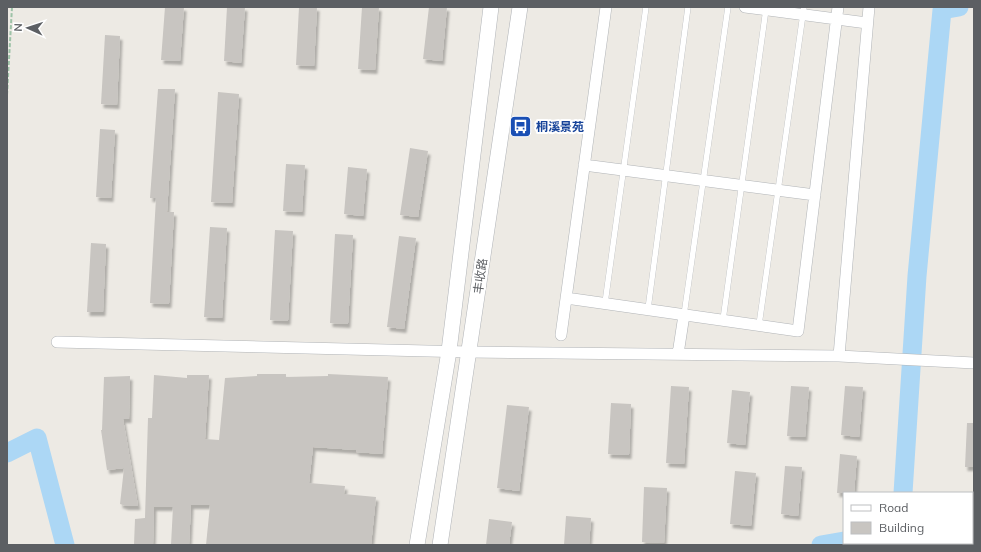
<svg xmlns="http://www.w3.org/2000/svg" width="981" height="552" font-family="Mulish,'Noto Sans SC',sans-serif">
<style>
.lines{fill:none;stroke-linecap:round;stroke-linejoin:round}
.river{stroke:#acd7f5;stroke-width:19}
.building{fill:#c8c5c1;filter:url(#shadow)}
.service-casing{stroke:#b1b4b7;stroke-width:6}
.minor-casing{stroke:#b1b4b7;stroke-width:12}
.secondary-casing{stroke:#b0b3b7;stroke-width:16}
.path{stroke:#9dc2a7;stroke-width:2;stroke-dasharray:4 2;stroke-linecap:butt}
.service{stroke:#fff;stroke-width:5.5}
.minor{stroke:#fff;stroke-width:11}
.secondary{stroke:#fff;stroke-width:15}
.labels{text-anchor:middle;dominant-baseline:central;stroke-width:4;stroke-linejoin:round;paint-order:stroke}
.transit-label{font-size:12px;font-weight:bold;fill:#164399;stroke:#fff;text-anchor:start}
.street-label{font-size:12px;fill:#5c5f63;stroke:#fff}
</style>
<defs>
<filter id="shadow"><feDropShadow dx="2.5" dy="4" stdDeviation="1" flood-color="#0004"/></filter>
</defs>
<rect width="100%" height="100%" fill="#edeae4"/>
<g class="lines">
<path class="river" d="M7 453 37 438 65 545
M903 493 917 276 942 10 959 7
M972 513H974
M821 545 844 541"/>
</g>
<path class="building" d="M165 7H184L180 61 161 60Z
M227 7H245L241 63 224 61Z
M299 7H317L314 66 296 65Z
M362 7H379L375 70 358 69Z
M429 7H447L442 61 423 59Z
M105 35 120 36 117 105 101 104Z
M158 89H175L167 212H174L169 304 150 303 156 198H150Z
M218 92 239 94 232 203 211 202Z
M100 129 115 130 111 198 96 197Z
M410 148 428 151 418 217 400 215Z
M286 164 305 165 302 212 283 211Z
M348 167 367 169 363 216 344 214Z
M210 227 227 228 222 318 204 317Z
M275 230 293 231 288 321 270 320Z
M335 234 353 235 348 324 330 323Z
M399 236 416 238 404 329 387 327Z
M91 243 106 244 103 312H87Z
M257 374H286V377L328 376V374L388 377 382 454 356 452V450L313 447 309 483 345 486 344 494 376 497 371 545H206L210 505H191L189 545H171L173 507H154L153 545H134L135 519 145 518 148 418H152L154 375 187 378V375H209L205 439 219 440 225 378 257 376Z
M130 376 129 419H123L138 506H126L120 504 124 468 107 470 101 430H102L104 377Z
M671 386 689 387 684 464 666 463Z
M791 386 809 387 805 437 787 436Z
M845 386 863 387 859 437 841 435Z
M732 390 750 392 745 445 727 443Z
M611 403 631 404 629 455 608 454Z
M507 405 529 407 519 491 497 488Z
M967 423H974V467H965Z
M840 454 857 456 854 493H837Z
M785 466 802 467 798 516 781 514Z
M735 471 756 473 751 526 730 524Z
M644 487 667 488 664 543 642 542Z
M566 516 591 518 589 545H564Z
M489 519 512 522 509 545H486Z"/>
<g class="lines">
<defs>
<path id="service" d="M605 303 646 7
M648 309 688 7
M684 315 728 7
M723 320 766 9
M759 325 804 7"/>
<path id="minor" d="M745 7 867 23
M584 165 815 195
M566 298 798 331 838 7
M561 335 606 7
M57 342 469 352 839 356 974 363
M678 354 684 315
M839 356 869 7"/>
<path id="secondary" d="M417 545 449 351 491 7
M440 545 520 7"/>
</defs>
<use href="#service" class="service-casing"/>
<use href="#minor" class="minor-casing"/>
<use href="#secondary" class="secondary-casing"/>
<path class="path" d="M7 95 12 7"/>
<use href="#service" class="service"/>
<use href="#minor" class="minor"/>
<use href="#secondary" class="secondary"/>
</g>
<defs>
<symbol id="bus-square" viewBox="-11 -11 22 22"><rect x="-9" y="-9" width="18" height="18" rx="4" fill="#1a4fb4" stroke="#fff"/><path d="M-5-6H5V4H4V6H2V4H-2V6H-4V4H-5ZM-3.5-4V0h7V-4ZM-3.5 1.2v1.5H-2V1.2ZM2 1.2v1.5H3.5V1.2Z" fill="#fff"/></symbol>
</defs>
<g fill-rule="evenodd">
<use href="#bus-square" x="508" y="114" width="25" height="25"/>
</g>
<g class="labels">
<g class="transit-label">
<text x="536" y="126">桐溪景苑</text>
</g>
<g class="street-label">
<text transform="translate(480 276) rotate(-82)">丰收路</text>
</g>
</g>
<rect width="981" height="552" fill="none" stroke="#5c5f63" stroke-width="16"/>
<rect x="843" y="492" width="130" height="52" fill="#ffffff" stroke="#bebfc1"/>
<rect x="851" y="505" width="20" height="6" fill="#ffffff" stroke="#bebfc1"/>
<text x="879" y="512" font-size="12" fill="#5c5f63">Road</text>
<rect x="851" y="522" width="20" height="12" fill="#c8c5c1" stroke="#bebfc1"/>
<text x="879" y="532" font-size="12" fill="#5c5f63">Building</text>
<g transform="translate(28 28) rotate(273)" stroke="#ffffff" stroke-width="3" paint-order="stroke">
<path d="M0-3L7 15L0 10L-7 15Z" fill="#5c5f63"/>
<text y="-6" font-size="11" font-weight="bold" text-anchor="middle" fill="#5c5f63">N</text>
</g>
</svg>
